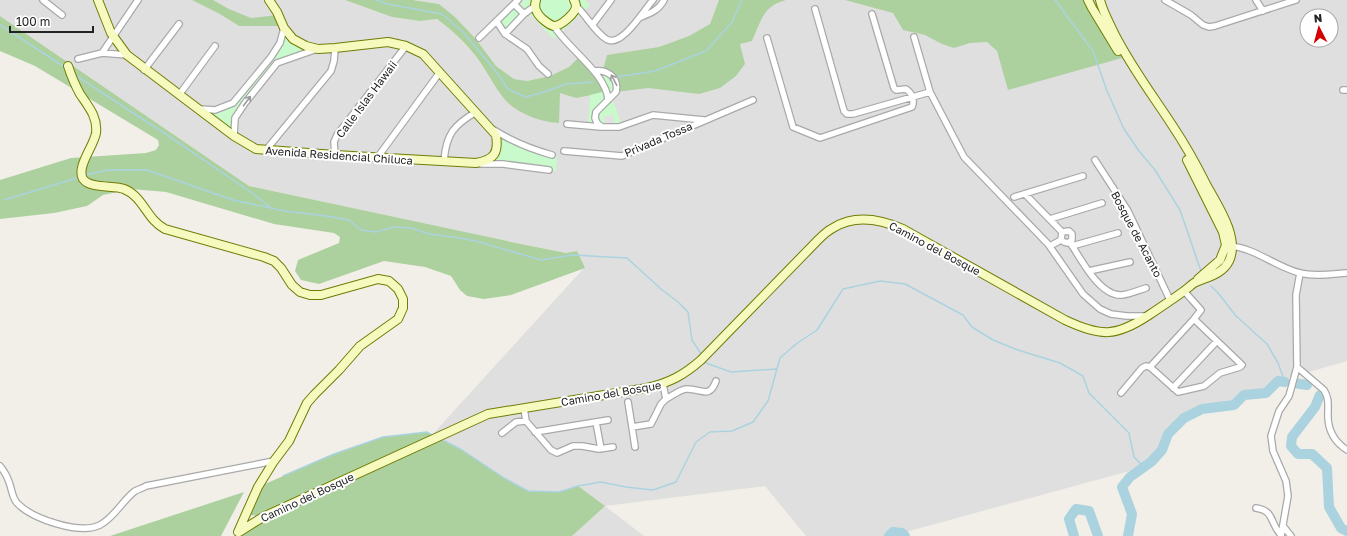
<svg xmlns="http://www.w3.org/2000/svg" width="1347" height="536" font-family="'Golos Text',sans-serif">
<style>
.residential{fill:#e0dfdf;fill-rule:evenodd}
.forest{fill:#add19e}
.park{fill:#c8facc}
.parking{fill:#e2e2e2}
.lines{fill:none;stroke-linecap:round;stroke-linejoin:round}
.stream{stroke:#aad3df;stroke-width:1.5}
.river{stroke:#aad3df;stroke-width:10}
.street-casing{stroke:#a9a9a9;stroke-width:8}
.secondary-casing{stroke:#707d05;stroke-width:10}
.street{stroke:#fff;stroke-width:5.5}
.secondary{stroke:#f7fabf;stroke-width:8}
.oneway{stroke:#9c9c9c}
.labels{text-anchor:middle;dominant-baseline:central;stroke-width:4;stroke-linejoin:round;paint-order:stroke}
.street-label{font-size:11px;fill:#222;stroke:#fff}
</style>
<rect width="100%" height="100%" fill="#f2efe9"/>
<path class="residential" d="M0 0H345L392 17 420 21 437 19 448 27 475 55 506 101 550 76 527 81 514 79 496 66 475 38 454 16 439 4 413 0H1347V361L1278 381 1266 393 1244 395 1234 405 1202 409 1184 418 1168 434 1162 450 1151 462 1144 467 902 533 893 532 889 536H806L765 486 605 506 644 536H237L437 437 432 435 584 268 577 251 566 253 550 250 249 186 0 16ZM1307 16H1331V40H1307Z"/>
<path class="forest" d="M192 0H213L229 9 251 18 278 15 283 26H239L220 14Z
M345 0H413L439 4 454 16 475 38 496 66 514 79 527 81 550 76 569 67 580 56 607 92 576 98 560 93 559 123C541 122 519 114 506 101 494 87 486 69 475 55 464 42 451 29 437 19L420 21 392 17Z
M719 0H786C763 6 761 21 752 41L740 44 745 64 736 76 720 88 699 94 648 88 616 92 603 70 607 55 659 47 689 36 710 24Z
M845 0H1088L1122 58 1008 90 997 51 987 42 970 43 954 48 942 44 925 35 903 30 893 13Z
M0 16 249 186 526 245 566 253 577 251 585 268 511 295 484 299 467 296 460 290 451 276 425 267 384 261 319 284 301 280 295 271 298 260 339 243 340 237 334 233 274 224 166 192 132 189 103 195 87 206 54 213 0 219V180L71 158 146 153 156 150 159 145 158 140 35 66 0 51Z
M427 432 462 450 504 478 528 491 559 492 578 486 605 506 572 536H237L239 532 263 516 246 515 258 487 334 454 383 437Z
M244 492 221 536H110Z"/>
<path class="park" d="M524 0H585L590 5 554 39 520 4Z
M514 4 524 14 505 34 497 22Z
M284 28 293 39 318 49 277 63 235 118 234 136 200 109 215 110 233 103 271 57Z
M603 70 617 85 612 97 622 126 615 127 613 115 605 127 588 126 590 95 606 91 594 71Z
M496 135 529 148 557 156 556 171 486 162 494 155Z"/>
<path class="parking" d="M613 115 615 127H605L604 116Z"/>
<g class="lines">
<path class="stream" d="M376 0 387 4 442 14 463 32 495 70 508 89 526 97 547 91 566 84 593 82
M1055 0 1093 51 1107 91 1124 129 1139 151 1155 170 1180 210 1201 271
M0 25 63 66
M75 75 170 137 252 193 270 207
M616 77 655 71 706 51 732 22 742 0
M86 175 107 170H147L233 200 285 211 326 216 349 220 361 230 376 232 394 227 411 228 429 234 453 237 476 241 541 260 572 255 627 258 661 289 678 302 688 312 692 340 701 354
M4 200 77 178
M1211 286 1219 294 1236 316 1267 344 1278 363 1285 382
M706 363 731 372 776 369
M445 441 462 450 504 478 528 491 559 492 578 486 601 482 626 487 653 490 676 482 696 442 710 432 732 431 753 422 768 401 780 358 796 344 817 330 843 289 880 281 905 284 963 315 972 327 993 340 1018 350 1060 363 1083 376 1089 393 1129 433 1134 457 1144 467
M283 476 334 454 383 437 427 432 432 435"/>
<path class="river" d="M1294 383 1307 385
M1320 395 1315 407 1292 437 1291 446 1298 454H1312L1327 468 1329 507 1341 528 1347 531
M889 536 893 532 902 533 905 536
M1074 536 1069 519 1076 509 1089 511 1098 536
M1128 536 1132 514 1122 487 1130 477 1151 462 1162 450 1168 434 1184 418 1202 409 1234 405 1244 395 1266 393 1278 381 1285 382"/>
<defs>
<path id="street" d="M43 0 62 15
M1165 0 1191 15 1203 25 1209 27 1215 26 1296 0
M1256 0 1263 11
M514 4 524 14
M576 6C587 16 594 31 606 39 621 49 644 10 653 0
M815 9 844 111 847 114H853L930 92
M641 17C651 13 659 10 664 0
M497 22 505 34 527 49 539 66 548 74
M593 24 611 0
M554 26C567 48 607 74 608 100
M505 34 524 14 535 6
M914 37 930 92 964 157 1048 244 1083 294 1100 309 1111 314 1127 316H1148
M479 38 518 0
M767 38 793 127 820 138 912 107C915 100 912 93 906 89L896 90 894 88 872 14
M102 53 138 0
M78 59 102 53 127 55
M144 70 179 24
M594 71C607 69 619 77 616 92L596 112 595 118 597 123 602 127H619L653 115 704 120
M1343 90H1347
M179 95 215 46
M200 109 215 110 233 103 271 57 280 43 284 28
M567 124 601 127
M494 130C513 142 531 149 552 155
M234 136 235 118 245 103 277 63 317 49
M266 150 331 71 334 61 335 48
M564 151 622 156 753 100
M335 155 334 142 337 135 406 46
M377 158 440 72
M1095 160 1128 211 1170 300
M444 161C446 134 454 125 476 112
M481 164H503L549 170
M1025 194 1062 232
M1014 197 1083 176
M1050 219 1102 203
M1070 242C1080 258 1100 297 1122 295 1130 294 1139 290 1146 288
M1050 246 1061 240 1062 232 1069 231 1072 234V240L1068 243 1064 242 1061 240
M1072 246 1118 233
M1230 246C1255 248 1276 267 1300 273 1315 277 1332 274 1347 273
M1089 271 1130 262
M1184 291 1201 310 1194 319
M1297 367 1324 390C1329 398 1328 404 1328 412 1327 429 1333 441 1347 450
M663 384 666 399C672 396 679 390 686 389 701 388 709 400 716 381
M1173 388 1217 341
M1121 393 1142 368 1146 366 1150 367 1194 319 1242 365 1240 367 1220 373 1204 386 1178 392 1150 367
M628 402 632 427 651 424 661 404 666 399
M524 408 526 421
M596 422 601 449
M632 427 635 447
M535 432 608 420
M502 433 516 422 526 421 551 450 557 453 573 446H582L599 449 613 447
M0 466C4 471 7 476 9 482 12 489 12 499 18 504 33 519 80 535 100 525 115 517 122 501 135 491 139 489 143 488 146 486L274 461
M1256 508C1275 511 1269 522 1281 535
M1283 526 1291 536
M1281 536 1288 496 1286 481 1273 451 1271 436 1279 411 1289 396 1297 367 1296 295 1300 273"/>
<path id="secondary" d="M98 0 111 33 127 55 234 136 256 149 335 155 476 163C494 160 499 153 496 135L423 54 406 46 388 42 335 48 318 49 306 46 293 39 284 28 277 12 269 0
M536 0C535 4 534 8 537 12 539 17 549 25 554 26 561 26 576 13 576 6 576 4 575 2 574 0
M1088 0 1092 8 1118 51
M68 66C71 75 75 85 80 94 88 106 98 117 96 133 94 146 76 167 83 179 90 189 114 185 124 189 144 197 146 219 165 229L264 257 274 261 281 268 292 285 300 292 310 295H321L378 279 389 281 398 289 403 299V308L398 319 360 346 339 370 314 395 307 403 289 441 274 461 258 487 238 532
M1187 160 1223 232 1226 245 1220 260 1198 279
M239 532 263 517 488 414 647 388C669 383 684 375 701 360L818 240C822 236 827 231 833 228 855 214 880 219 903 229L1065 320C1101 337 1116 337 1149 315 1161 307 1173 299 1184 291 1187 289 1191 285 1194 283 1206 277 1222 275 1229 261 1240 238 1218 206 1207 186 1197 166 1186 146 1174 128 1154 97 1131 67 1114 33 1109 22 1103 12 1100 0"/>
</defs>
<use href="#street" class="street-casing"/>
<use href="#secondary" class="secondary-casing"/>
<use href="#street" class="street"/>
<use href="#secondary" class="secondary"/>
</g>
<defs><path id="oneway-shaft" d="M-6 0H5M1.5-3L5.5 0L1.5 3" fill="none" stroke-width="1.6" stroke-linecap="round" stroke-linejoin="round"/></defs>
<g class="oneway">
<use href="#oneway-shaft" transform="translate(614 80) rotate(-118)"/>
<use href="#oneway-shaft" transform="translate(247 101) rotate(-53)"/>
</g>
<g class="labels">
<g class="street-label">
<text transform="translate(366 99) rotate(-53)">Calle Islas Hawaii</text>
<text transform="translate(658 139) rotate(-23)">Privada Tossa</text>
<text transform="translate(339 155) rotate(4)">Avenida Residencial Chiluca</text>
<text transform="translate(1137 234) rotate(62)">Bosque de Acanto</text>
<text transform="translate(935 248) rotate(28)">Camino del Bosque</text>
<text transform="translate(611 393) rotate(-10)">Camino del Bosque</text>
<text transform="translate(307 497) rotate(-25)">Camino del Bosque</text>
</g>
</g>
<g transform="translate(1319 28) rotate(354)"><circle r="19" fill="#ffffff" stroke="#a7a7a7"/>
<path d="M0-3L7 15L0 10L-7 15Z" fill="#d40000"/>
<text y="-6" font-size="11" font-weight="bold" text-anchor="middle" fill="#222222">N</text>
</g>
<path d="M10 26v6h83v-6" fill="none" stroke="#222222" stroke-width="2"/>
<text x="16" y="26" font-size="12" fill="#222222" stroke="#ffffff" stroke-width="3" paint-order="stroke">100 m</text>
</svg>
